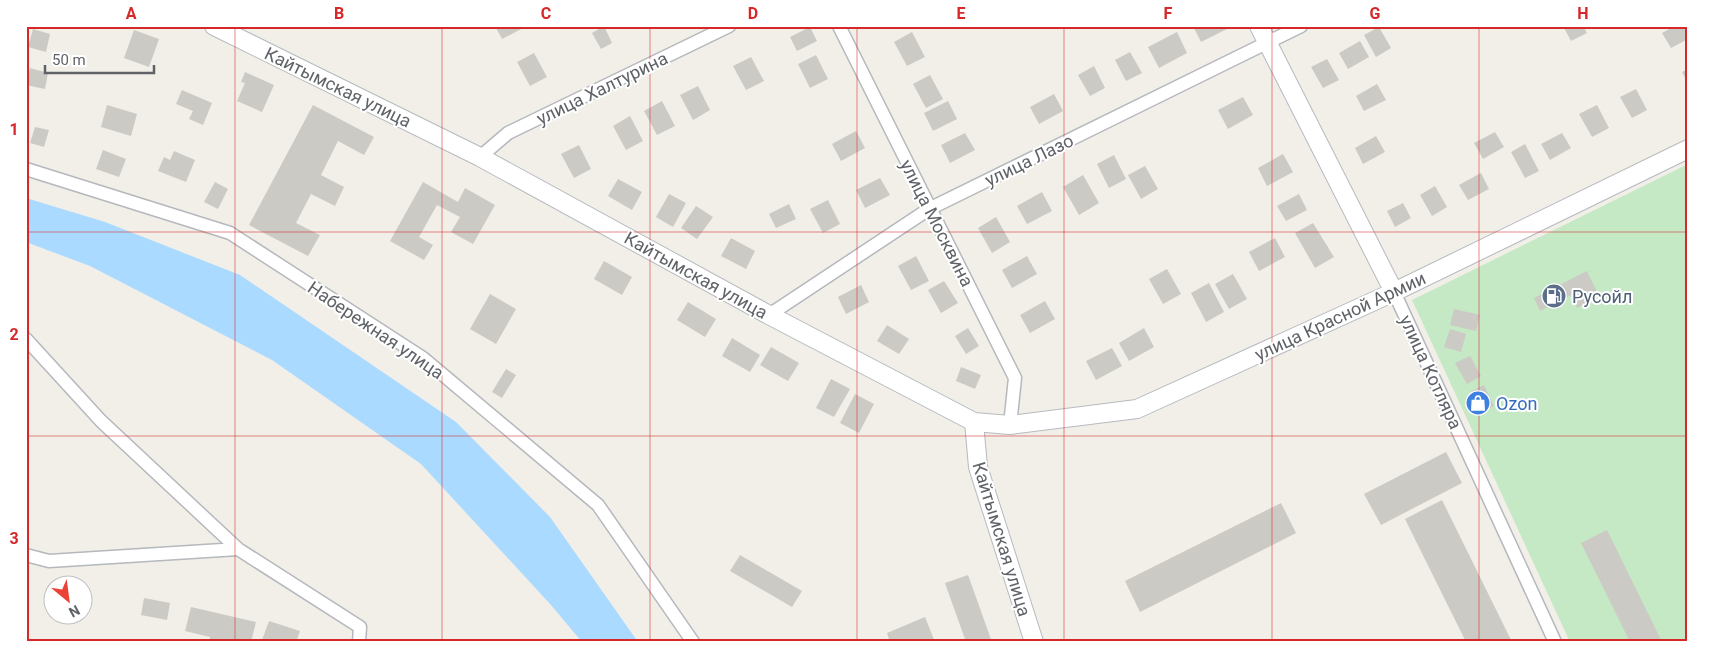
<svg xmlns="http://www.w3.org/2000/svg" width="1714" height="668" font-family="Roboto,sans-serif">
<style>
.green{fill:#c5e8c5}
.water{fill:#aadaff}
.building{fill:#cccac5}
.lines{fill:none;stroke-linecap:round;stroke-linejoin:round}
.street-casing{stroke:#b5b8bc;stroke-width:15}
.secondary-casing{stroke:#b6babf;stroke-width:20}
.street{stroke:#fff;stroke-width:12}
.secondary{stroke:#fff;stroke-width:18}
.grid{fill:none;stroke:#d62828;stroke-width:1;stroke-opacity:0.55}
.labels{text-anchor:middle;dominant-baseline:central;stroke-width:4;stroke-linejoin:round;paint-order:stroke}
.street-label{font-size:18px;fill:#5f6368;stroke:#fff}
.service-label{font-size:18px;fill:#4e5e75;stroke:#fff;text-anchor:start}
.shop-label{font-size:18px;fill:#366cbe;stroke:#fff;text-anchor:start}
.neatline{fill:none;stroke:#d62828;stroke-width:2}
.grid-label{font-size:16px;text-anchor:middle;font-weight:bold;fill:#d62828}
</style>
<rect width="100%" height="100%" fill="#f1efe8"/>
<path class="green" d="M1688 164V642H1570L1412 300Z"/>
<path class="water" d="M26 198 105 222 240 275 456 422 550 517 638 642H582L551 605 421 464 272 360 90 266 26 242Z"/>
<path class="building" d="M495 26H527L502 39Z
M604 26 612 43 601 49 592 33Z
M1193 26H1225L1227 29 1201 42Z
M1563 26H1583L1587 33 1571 41Z
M1675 26H1686L1688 39 1671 48 1662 33Z
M810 27 817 41 797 51 790 37Z
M1379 27 1391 48 1376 57 1364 35Z
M33 29 50 34 46 52 28 47Z
M134 30 159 39 149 67 124 58Z
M912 32 925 57 907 66 894 42Z
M1177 32 1187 53 1159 68 1148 47Z
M1360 41 1369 57 1348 69 1339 53Z
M1130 52 1142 73 1126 81 1115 60Z
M534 53 547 77 530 86 517 62Z
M816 55 828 79 810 88 798 64Z
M751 57 764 81 746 90 733 66Z
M1327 59 1339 80 1323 88 1311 67Z
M1094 66 1105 88 1090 96 1078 75Z
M30 68 48 73 45 89 26 85Z
M1688 69V83L1682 72Z
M245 72 274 85 262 112 237 101 245 83 241 82Z
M930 75 943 99 926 108 913 84Z
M1377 84 1386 100 1364 111 1356 96Z
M698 86 710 110 693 120 680 95Z
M1636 89 1647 110 1632 118 1620 97Z
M182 90 212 103 203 125 189 119 193 111 176 104Z
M1054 94 1063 111 1039 124 1030 107Z
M1243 97 1253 115 1228 129 1218 110Z
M662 101 675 126 657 135 644 111Z
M948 101 957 119 933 131 924 113Z
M107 105 137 114 131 136 101 127Z
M313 105 374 137 364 155 338 141 321 175 344 187 335 206 311 194 296 223 320 235 308 256 249 225Z
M1597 105 1609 128 1592 137 1579 114Z
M630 116 643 141 626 150 613 126Z
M35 127 49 130 44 147 30 143Z
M856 131 865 148 841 161 832 144Z
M1495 132 1504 147 1483 159 1474 143Z
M965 133 975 150 950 163 941 145Z
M1562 133 1571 148 1550 160 1541 144Z
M1376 136 1385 152 1363 164 1355 148Z
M1525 144 1539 171 1525 178 1511 152Z
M579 145 591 169 574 178 561 154Z
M103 150 126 159 119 177 96 169Z
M174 151 195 160 186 182 158 171 164 157 170 160Z
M1283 154 1293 172 1267 186 1258 168Z
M1114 155 1126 179 1109 188 1097 164Z
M1145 166 1158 189 1141 199 1128 175Z
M1481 173 1489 189 1468 200 1459 185Z
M1083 175 1099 203 1079 215 1063 187Z
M880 178 890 195 865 208 856 190Z
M618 179 642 192 632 210 608 196Z
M215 182 228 189 218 209 204 202Z
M423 182 458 202 465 188 495 205 473 244 451 232 460 217 437 205 419 237 433 245 424 260 390 241Z
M1435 186 1447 207 1432 216 1420 195Z
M1042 192 1052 211 1027 224 1017 206Z
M669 194 686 203 673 227 656 217Z
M1299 194 1307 210 1286 221 1277 206Z
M828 200 840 224 823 233 810 209Z
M1403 203 1411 218 1395 227 1387 211Z
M789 204 796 219 776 228 769 214Z
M696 206 713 217 697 239 681 228Z
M996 217 1010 242 992 253 978 228Z
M1313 223 1334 257 1315 268 1295 233Z
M731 238 755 251 746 269 721 256Z
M1275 238 1285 257 1259 271 1249 252Z
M916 256 929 281 911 290 898 266Z
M1027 256 1037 274 1012 288 1002 270Z
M604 261 632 277 622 295 594 279Z
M1167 269 1181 294 1163 304 1149 279Z
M1587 271 1599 296 1577 308 1571 295 1540 311 1534 298Z
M1233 274 1247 299 1229 309 1215 284Z
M944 281 958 303 941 313 928 290Z
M1209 283 1224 312 1206 322 1191 293Z
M861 285 869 302 846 314 838 297Z
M490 294 516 309 496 344 470 329Z
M1045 301 1055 319 1030 333 1020 315Z
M688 302 716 319 705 337 677 320Z
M1454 309 1480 315 1476 331 1450 325Z
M887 325 909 339 899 354 877 341Z
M968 328 979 346 966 354 955 336Z
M1144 328 1154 347 1129 361 1119 343Z
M1450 329 1466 334 1461 352 1444 347Z
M732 338 760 355 750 372 722 356Z
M771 347 799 363 788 381 760 365Z
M1112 348 1122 366 1096 380 1086 361Z
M1470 356 1481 376 1467 384 1455 363Z
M961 367 981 375 975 389 956 381Z
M506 369 516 375 502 398 492 392Z
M831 379 850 389 834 417 816 408Z
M1484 385 1494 406 1480 413 1470 392Z
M855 394 874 404 859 433 840 423Z
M1446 452 1462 483 1381 525 1364 494Z
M1442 500 1512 642H1466L1405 519Z
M1281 503 1296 533 1140 612 1125 581Z
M1607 530 1662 642H1630L1581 543Z
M740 555 802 591 792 607 730 571Z
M968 575 992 642H966L945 583Z
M144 598 170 603 167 620 141 615Z
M191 607 256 622 251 642H209L210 637 185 631Z
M925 617 935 642H890L887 633Z
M269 621 300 631 296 642H267L262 640Z"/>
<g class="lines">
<defs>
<path id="street" d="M839 26 1015 378 1010 425
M480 157 508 133 729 26
M26 169 230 233 423 358 598 505 693 642
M1394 292 1555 642
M769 315 929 209 1301 26
M26 339 101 421 238 549
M26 555 49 561 238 549 360 627 359 642"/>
<path id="secondary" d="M214 26 480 157 769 315 974 422 978 467 1034 642
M1259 26 1394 292
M974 422 1010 425 1137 409 1394 292 1688 149"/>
</defs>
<use href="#street" class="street-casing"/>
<use href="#secondary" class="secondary-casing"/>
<use href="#street" class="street"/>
<use href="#secondary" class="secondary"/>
</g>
<path class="grid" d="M235 26V642M442 26V642M650 26V642M857 26V642M1064 26V642M1272 26V642M1479 26V642M26 232H1688M26 436H1688"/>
<defs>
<symbol id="fuel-disc" viewBox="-11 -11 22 22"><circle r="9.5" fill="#5c6f8a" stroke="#fff"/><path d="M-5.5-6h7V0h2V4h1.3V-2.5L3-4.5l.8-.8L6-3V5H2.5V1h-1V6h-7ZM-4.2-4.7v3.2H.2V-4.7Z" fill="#fff"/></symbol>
<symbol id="shop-disc" viewBox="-11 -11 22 22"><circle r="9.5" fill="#3f7fe0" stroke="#fff"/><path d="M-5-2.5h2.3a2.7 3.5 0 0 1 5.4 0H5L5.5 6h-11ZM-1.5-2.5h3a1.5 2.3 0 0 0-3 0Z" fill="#fff"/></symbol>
</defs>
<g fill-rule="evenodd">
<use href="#fuel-disc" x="1540" y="282" width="28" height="28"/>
<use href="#shop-disc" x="1464" y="389" width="28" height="28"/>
</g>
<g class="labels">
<g class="street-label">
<text transform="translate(338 87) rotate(26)">Кайтымская улица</text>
<text transform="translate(602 88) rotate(-26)">улица Халтурина</text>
<text transform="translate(1029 160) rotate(-26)">улица Лазо</text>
<text transform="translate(937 223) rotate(63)">улица Москвина</text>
<text transform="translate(696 275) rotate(29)">Кайтымская улица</text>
<text transform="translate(1340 316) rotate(-25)">улица Красной Армии</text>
<text transform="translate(376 330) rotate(34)">Набережная улица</text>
<text transform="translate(1431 372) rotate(65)">улица Котляра</text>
<text transform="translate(1002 539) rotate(73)">Кайтымская улица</text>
</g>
<g class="service-label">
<text x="1572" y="296">Русойл</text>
</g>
<g class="shop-label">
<text x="1496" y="403">Ozon</text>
</g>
</g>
<rect width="1714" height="668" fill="none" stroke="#ffffff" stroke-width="55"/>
<g transform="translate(68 600) rotate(151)"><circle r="24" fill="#ffffff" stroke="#bfc1c3"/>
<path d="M0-4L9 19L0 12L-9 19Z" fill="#ea4335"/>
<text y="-8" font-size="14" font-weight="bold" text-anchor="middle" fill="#5f6368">N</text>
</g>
<path d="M45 65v8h109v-8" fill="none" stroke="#5f6368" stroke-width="2.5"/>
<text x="52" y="65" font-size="15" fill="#5f6368" stroke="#ffffff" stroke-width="4" paint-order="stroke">50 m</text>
<rect x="28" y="28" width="1658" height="612" class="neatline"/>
<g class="grid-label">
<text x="131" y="19">A</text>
<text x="339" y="19">B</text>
<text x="546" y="19">C</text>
<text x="753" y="19">D</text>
<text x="961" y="19">E</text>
<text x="1168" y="19">F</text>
<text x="1375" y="19">G</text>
<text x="1583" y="19">H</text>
<text x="14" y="135">1</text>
<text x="14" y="340">2</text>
<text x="14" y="544">3</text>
</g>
</svg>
